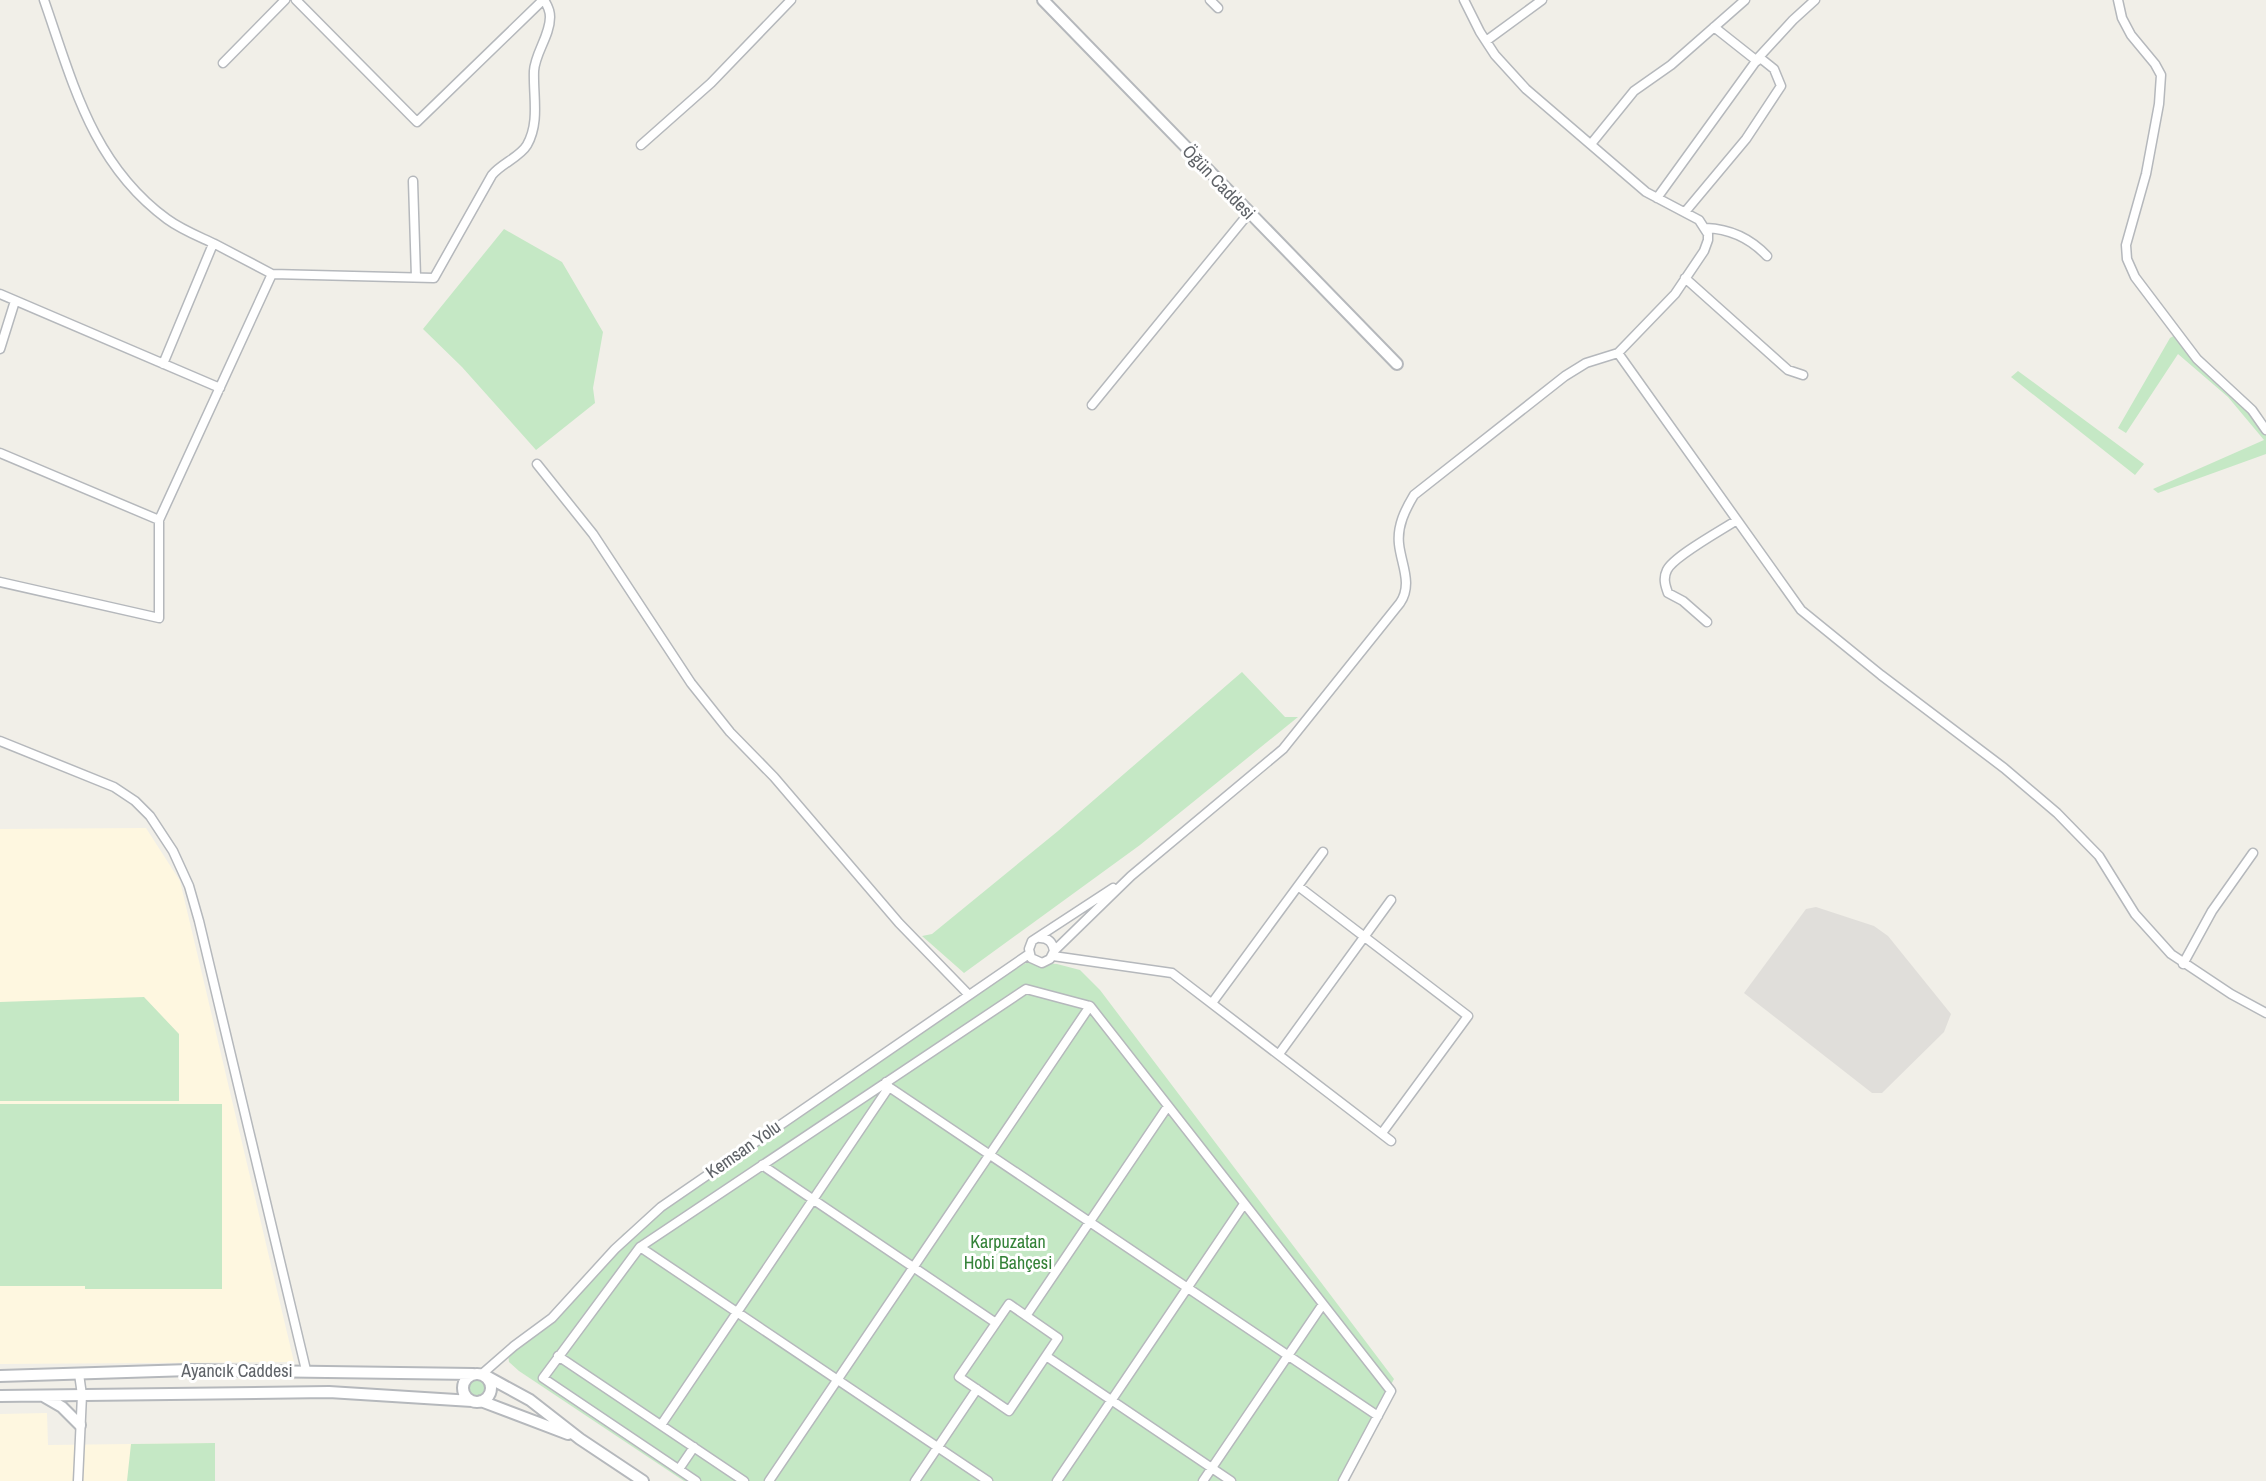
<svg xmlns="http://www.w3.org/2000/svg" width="2266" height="1481" font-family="'Archivo Narrow',sans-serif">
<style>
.commercial{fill:#fef7e0}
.industrial{fill:#e0deda}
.green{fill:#c5e8c5}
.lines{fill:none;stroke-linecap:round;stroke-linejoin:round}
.minor-casing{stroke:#b5b8bc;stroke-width:11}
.tertiary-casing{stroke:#b5b8bc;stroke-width:14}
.minor{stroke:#fff;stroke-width:8}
.tertiary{stroke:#fff;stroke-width:10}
.labels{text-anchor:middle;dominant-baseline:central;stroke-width:6;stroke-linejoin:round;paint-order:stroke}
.street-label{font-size:18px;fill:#5f6368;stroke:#fff}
.park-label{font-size:18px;fill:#348238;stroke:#fff}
</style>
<rect width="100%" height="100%" fill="#f1efe8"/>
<path class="commercial" d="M146 828 180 881 294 1362 0 1364V829Z
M47 1413 48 1445 215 1443V1481H0V1414Z"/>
<path class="industrial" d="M1816 907 1874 926 1888 936 1951 1014 1944 1032 1882 1093H1872L1744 993 1806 909Z"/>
<path class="green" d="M504 229 562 262 603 332 593 388 595 403 536 450 462 367 423 329Z
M2177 334 2266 428V454L2158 493 2153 489 2264 440 2228 397 2178 354 2126 433 2118 428 2170 338Z
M2018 371 2144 464 2135 475 2011 377Z
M1242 672 1285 717H1298L1140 845 964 973 922 936 932 934 1058 831Z
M1028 962 1057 964 1080 970 1100 990 1394 1379 1339 1481H684L519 1371 509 1362 507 1346 551 1323 623 1234 1002 976Z
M144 997 179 1034V1101H0V1002Z
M0 1104H222V1289H85V1286H0Z
M469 1388a8 8 0 1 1 16 0a8 8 0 1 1-16 0Z
M215 1443V1481H127L131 1444Z"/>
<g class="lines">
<defs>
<path id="minor" d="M296 0 417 122 543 0
M1210 0 1218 8
M2118 0 2122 18 2131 35 2155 64 2161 75 2159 104 2146 174 2126 245 2127 259 2135 277 2197 359 2252 410 2266 430
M1714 27 1757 61
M1486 41 1542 0
M223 63 285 0
M1591 144 1634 91 1671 65 1745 0
M641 145 711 83 791 0
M413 181 416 277
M1657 198 1759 57 1793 20 1815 0
M1685 212 1746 139 1781 86 1774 69 1759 57
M1706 228C1731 229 1750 238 1767 256
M272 274 434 278 492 175C502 163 520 157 527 145 540 122 533 96 534 71 535 53 550 36 550 17 550 11 548 6 544 0
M1685 278 1788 370 1803 375
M0 294 220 388
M0 349 15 301
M1618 353 1801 610 1881 675 2004 768 2057 813 2099 856 2135 914 2171 954 2231 994 2266 1013
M163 364 213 244
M1092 405 1249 213
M0 453 159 520
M537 464 593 534 691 683 730 732 774 777 899 923 968 994
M0 582 159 618V520L272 274C253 264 234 254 215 244 198 236 182 230 167 219 92 164 73 83 44 0
M1707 622 1683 601 1668 593C1665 585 1663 578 1667 570 1674 556 1722 530 1737 520
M0 741 114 787 135 801 150 816 173 851 189 886 199 921 306 1370
M1298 886 1468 1016 1382 1133
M1040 938C1049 938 1053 943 1054 951L1050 959 1042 963 1031 958 1029 949 1032 941 1113 888
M1054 951 1131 876 1283 749 1400 603C1413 584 1401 564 1399 544 1397 526 1405 510 1414 495L1565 376 1586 363 1618 353 1675 294 1704 251 1708 240V234L1699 220 1646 192 1526 89 1495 55 1480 32 1464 0
M1053 956 1172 973 1391 1141
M2183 964 2212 911 2253 853
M1212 1003 1323 852
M1279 1054 1391 900
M886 1082 889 1087 1378 1416
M762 1165 996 1323
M640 1247 988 1481
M1009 1304 1058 1338 1009 1411 959 1377Z
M1026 1316 1168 1106
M558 1356 744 1481
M1046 1356 1231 1481
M482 1374 514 1346 552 1318 615 1249 661 1207 1029 954
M661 1425 889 1087
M679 1469 694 1447
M78 1481 82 1395 79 1374
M696 1481 543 1378 640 1247 1026 989 1090 1006 1391 1391 1343 1481
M769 1481 1090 1006
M915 1481 977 1389
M1057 1481 1244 1204
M1203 1481 1323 1304"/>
<path id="tertiary" d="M1043 0 1397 364
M463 1388a14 14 0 1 1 28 0a14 14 0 1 1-28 0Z
M0 1376 190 1370 473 1374
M486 1376 530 1400 580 1439 643 1481
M0 1396 329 1392 472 1401
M43 1396 62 1407 80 1425
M481 1401 568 1434"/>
</defs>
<use href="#minor" class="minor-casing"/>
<use href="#tertiary" class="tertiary-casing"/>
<use href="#minor" class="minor"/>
<use href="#tertiary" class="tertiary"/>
</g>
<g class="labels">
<g class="street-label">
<text transform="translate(1219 182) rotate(46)">Öğün Caddesi</text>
<text transform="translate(743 1149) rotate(-35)">Kemsan Yolu</text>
<text x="237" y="1370">Ayancık Caddesi</text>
</g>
<g class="park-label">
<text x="1008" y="1241">Karpuzatan<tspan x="1008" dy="21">Hobi Bahçesi</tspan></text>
</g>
</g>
</svg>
